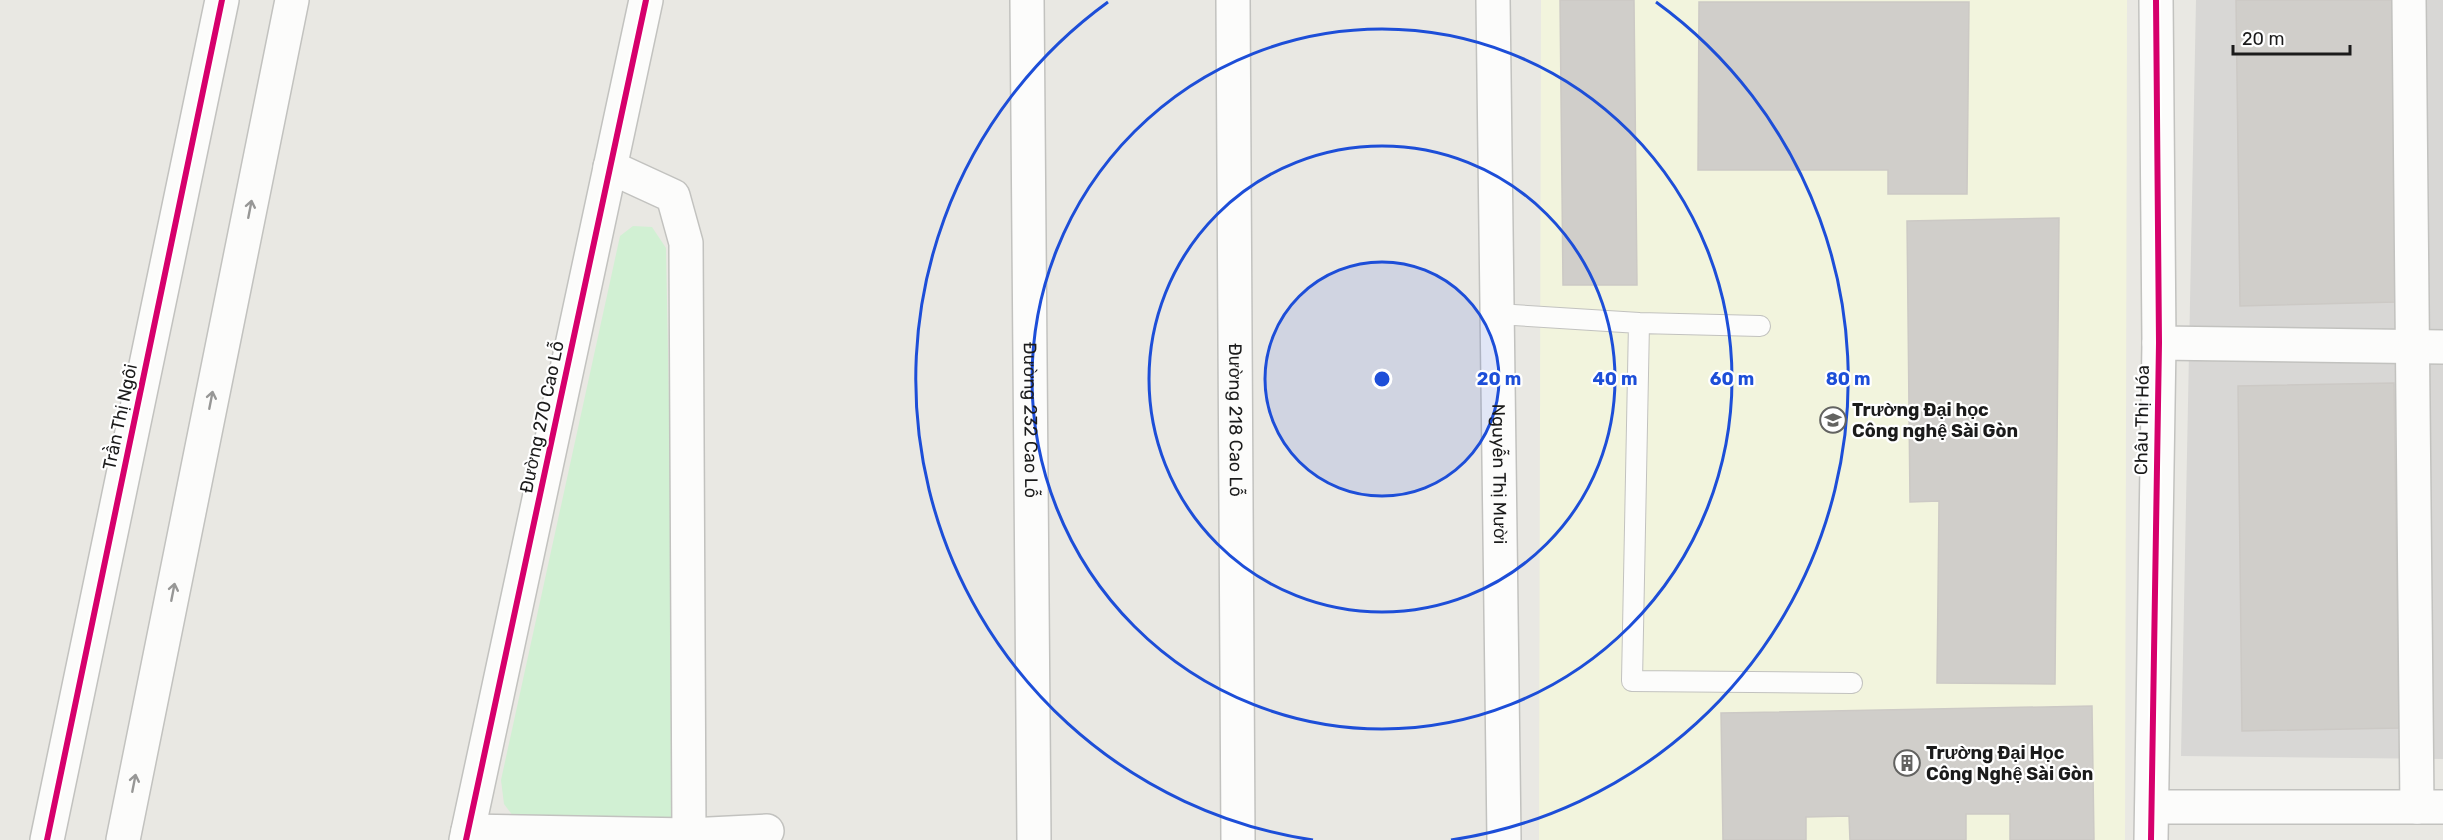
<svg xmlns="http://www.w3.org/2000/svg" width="2443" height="840" font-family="Rubik,sans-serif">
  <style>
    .residential { fill: #d8d7d5 }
    .education { fill: #f2f4dd }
    .park { fill: #d1f0d3 }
    .building { fill: #d0ceca; stroke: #ccc9c5; stroke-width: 1.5 }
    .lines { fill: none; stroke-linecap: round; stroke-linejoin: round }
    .service-casing { stroke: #c2c2bf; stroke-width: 22 }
    .minor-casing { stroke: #c2c2bf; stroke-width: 36 }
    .service { stroke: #fcfcfb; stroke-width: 20 }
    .minor { stroke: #fcfcfb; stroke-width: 33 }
    .cycleway-casing { stroke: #fff; stroke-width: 10 }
    .cycleway { stroke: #d6006c; stroke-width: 6 }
    .oneway { stroke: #979796 }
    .ring { fill: none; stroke: #1d4ed8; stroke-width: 3 }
    .labels { text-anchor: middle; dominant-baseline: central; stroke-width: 4.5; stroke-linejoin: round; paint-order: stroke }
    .poi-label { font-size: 18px; font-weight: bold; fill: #1b1b1b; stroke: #fff; text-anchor: start }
    .street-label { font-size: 18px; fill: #1b1b1b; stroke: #fff }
    .centre { fill: #1d4ed8; stroke: #fff; stroke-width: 3 }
    .ring-label { font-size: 18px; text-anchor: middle; font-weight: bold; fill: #1d4ed8; stroke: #fff; stroke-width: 4.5; stroke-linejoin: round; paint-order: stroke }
  </style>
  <rect width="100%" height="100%" fill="#e9e8e3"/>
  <path class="residential" d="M2196,0h247v759l-262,-3z"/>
  <path class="education" d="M1541,0h586l-2,840h-586z"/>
  <path class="park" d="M633,226l19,1 14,21 11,571 -161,1 -12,-16 -3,-24 119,-544z"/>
  <path class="building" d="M1560,0h74l3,285h-74z
    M2236,0h156l4,302 -156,4z
    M1699,2h270l-2,192h-79v-24h-190z
    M2059,218l-4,466 -118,-1 2,-182 -29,1 -3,-281z
    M2394,383l5,345 -157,3 -4,-345z
    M2092,706l2,134h-84v-26h-44v26h-116l-1,-24 -43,1v23h-83l-2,-127z"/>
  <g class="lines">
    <g class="service-casing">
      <path id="service" d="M1497,314l142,9 -7,358 220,2
        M1639,323l121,3"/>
    </g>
    <g class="minor-casing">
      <g id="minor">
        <path id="s1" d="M1027,0l7,840"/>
        <path id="s2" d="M1233,0l5,840"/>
        <path id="s3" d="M1493,0l11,840"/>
        <path d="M2409,0l8,807"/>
        <path d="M610,167l63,29 13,47 3,592"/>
        <path d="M2159,343l284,4"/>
        <path d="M2152,807h291"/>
        <path d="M468,831l221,4 78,-4"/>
        <path d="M47,840l175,-840"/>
        <path d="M123,840l169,-840"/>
        <path d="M466,840l180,-840"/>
        <path d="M2151,840l8,-497 -3,-343"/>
      </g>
    </g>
    <use href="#service" class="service"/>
    <use href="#minor" class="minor"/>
    <g class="cycleway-casing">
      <path id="cycleway" d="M47,840l175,-840
        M466,840l180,-840
        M2151,840l8,-497 -3,-343"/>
    </g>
    <use href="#cycleway" class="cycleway"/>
  </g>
  <defs><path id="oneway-shaft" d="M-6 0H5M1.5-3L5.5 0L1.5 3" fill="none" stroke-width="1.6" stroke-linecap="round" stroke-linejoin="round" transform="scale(1.5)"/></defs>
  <g class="oneway">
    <use href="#oneway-shaft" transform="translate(250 209) rotate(-79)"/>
    <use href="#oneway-shaft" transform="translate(211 400) rotate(-79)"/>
    <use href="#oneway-shaft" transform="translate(173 592) rotate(-79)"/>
    <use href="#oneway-shaft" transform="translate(134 783) rotate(-79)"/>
  </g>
  <circle cx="1382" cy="379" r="117" fill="#1d4ed8" fill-opacity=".12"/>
  <g class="ring">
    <circle cx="1382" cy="379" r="117"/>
    <circle cx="1382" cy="379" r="233"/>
    <circle cx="1382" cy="379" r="350"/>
    <path d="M1313 840A466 466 0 0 1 1108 2M1656 2A466 466 0 0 1 1451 840"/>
  </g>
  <defs>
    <g id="university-ring" transform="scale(1.35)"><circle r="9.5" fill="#fff" stroke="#636361" stroke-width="1.5"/><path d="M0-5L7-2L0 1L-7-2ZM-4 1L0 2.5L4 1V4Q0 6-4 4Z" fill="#636361"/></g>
    <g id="building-ring" transform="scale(1.35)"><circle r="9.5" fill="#fff" stroke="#636361" stroke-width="1.5"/><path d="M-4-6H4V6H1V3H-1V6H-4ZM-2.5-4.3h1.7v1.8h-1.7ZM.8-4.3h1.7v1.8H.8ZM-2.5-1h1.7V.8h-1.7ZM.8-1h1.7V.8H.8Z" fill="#636361"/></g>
  </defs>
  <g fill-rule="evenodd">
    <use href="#university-ring" x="1833" y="420"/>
    <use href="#building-ring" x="1907" y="763"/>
  </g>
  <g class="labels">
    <g class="poi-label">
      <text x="1852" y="410">Trường Đại học<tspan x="1852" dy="21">Công nghệ Sài Gòn</tspan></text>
      <text x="1926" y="753">Trường Đại Học<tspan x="1926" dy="21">Công Nghệ Sài Gòn</tspan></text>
    </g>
    <g class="street-label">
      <text transform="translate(120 417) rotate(-78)">Trần Thị Ngôi</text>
      <text transform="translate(542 417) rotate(-78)">Đường 270 Cao Lỗ</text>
      <text stroke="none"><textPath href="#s1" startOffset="420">Đường 232 Cao Lỗ</textPath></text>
      <text stroke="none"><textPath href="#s2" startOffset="420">Đường 218 Cao Lỗ</textPath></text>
      <text transform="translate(2142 420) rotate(-89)">Châu Thị Hóa</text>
      <text stroke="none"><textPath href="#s3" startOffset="474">Nguyễn Thị Mười</textPath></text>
    </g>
  </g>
  <circle cx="1382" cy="379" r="9" class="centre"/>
  <g class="ring-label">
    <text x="1499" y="385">20 m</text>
    <text x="1615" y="385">40 m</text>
    <text x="1732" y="385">60 m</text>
    <text x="1848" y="385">80 m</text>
  </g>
  <path d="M2233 45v9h117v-9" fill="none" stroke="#1b1b1b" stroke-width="3"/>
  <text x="2242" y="45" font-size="18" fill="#1b1b1b" stroke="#ffffff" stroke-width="4.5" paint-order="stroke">20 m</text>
</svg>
